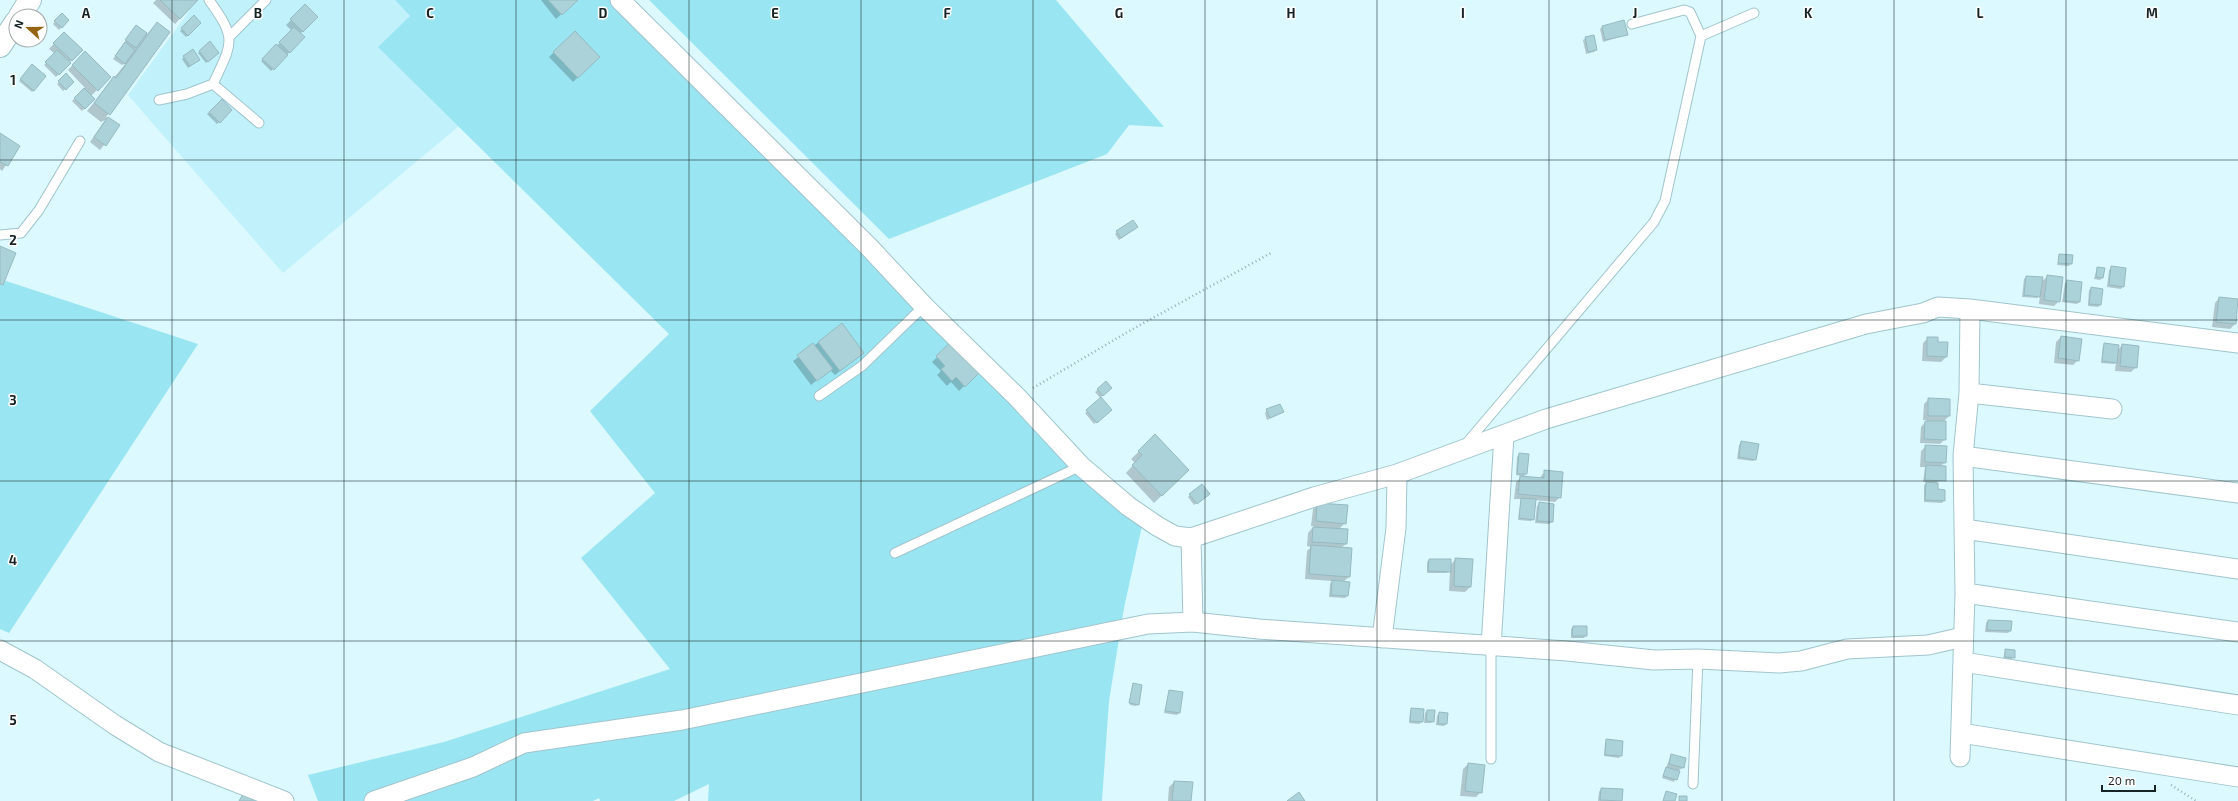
<svg xmlns="http://www.w3.org/2000/svg" width="2238" height="801" font-family="'Exo 2',sans-serif">
  <style>
    .built { fill: #c1f1fa }
    .green { fill: #9ae5f2 }
    .shadow { fill: #0003 }
    .building { fill: #acd2d9; stroke: #96bac1 }
    .lines { fill: none; stroke-linecap: round; stroke-linejoin: round }
    .lane-casing { stroke: #a0c5cc; stroke-width: 11 }
    .street-casing { stroke: #a0c5cc; stroke-width: 21 }
    .primary-casing { stroke: #a0c5cc; stroke-width: 24 }
    .path { stroke: #98b1b6; stroke-width: 2.5; stroke-dasharray: 1 3; stroke-linecap: butt }
    .lane { stroke: #fff; stroke-width: 9 }
    .street { stroke: #fff; stroke-width: 19 }
    .primary { stroke: #fff; stroke-width: 22 }
    .grid { fill: none; stroke: #162427; stroke-width: 1; stroke-opacity: 0.55 }
    .grid-label { font-size: 13px; text-anchor: middle; font-weight: bold; fill: #162427; stroke: #fff; stroke-width: 3; stroke-linejoin: round; paint-order: stroke }
  </style>
  <rect width="100%" height="100%" fill="#dbf9ff"/>
  <path class="built" d="M181,0h214l15,16 -31,31 80,79 -176,147 -155,-178 62,-85z"/>
  <path class="green" d="M395,0h231l377,381 142,131 -21,96 -15,93 -7,100h-394l1,-17 -35,17h-74l-1,-3 -6,3h-275l-10,-26 136,-33 226,-73 -89,-111 74,-65 -65,-82 79,-77 -291,-287 32,-31z
    M649,0h407l108,127 -35,-2 -22,29 -218,85z
    M0,279l198,65 -189,289 -9,-4z"/>
  <path class="shadow" d="M156,0h41l-22,24 -22,-21z
    M541,0h36l-21,19z
    M305,6l11,11 -16,17 4,3 -33,34 -10,-10 31,-30 -6,-6z
    M62,14l6,6 -9,10 -6,-6z
    M194,17l6,6 -14,14 -6,-6z
    M157,24l12,9 -63,84 13,9 -19,24 -10,-8 15,-22 -4,2 -14,-11 39,-48 -4,2 -9,-6 21,-30 2,-3 11,8z
    M1603,26l23,9 -23,7 -3,-13z
    M575,32l24,25 -26,25 -24,-25z
    M64,33l17,17 -25,27 -12,-12 11,-11 -6,-5z
    M1586,38l10,12 -2,2 -8,2 -3,-14z
    M200,51l16,4 -10,8 -8,-10z
    M85,52l25,25 -19,19 3,3 -12,12 -10,-10 13,-13 -17,-18z
    M184,57l15,3 -11,8 -6,-9z
    M30,68l4,22 -2,2 -13,-11z
    M66,75l7,7 -10,9 -6,-7z
    M222,101l9,9 -14,14 -10,-10z
    M0,134l19,12 -17,25 -2,-2z
    M1135,229l-16,11 -4,-6 2,-2z
    M2060,255l11,8 -2,3 -12,-1z
    M2112,267l11,19 -2,3 -14,-2 2,-17z
    M2097,268l5,10 -2,2 -6,-1z
    M2026,277l15,5 6,-5 12,24 -5,5 -15,-2 1,-9 -3,3 -15,-1 2,-18z
    M2067,281l12,21 -2,2 -15,-2 3,-19z
    M2092,288l10,1 -2,16 -2,2 -10,-1 1,-16z
    M2219,298l16,26 -5,5 -18,-2 3,-24z
    M842,325l16,32 -23,18 -5,-5 -19,15 -18,-24z
    M2061,337l17,23 -5,5 -19,-2 2,-21z
    M1928,338l9,5 9,14 -5,5 -19,-1 1,-18z
    M956,339l27,29 -24,23 -8,-9 -4,4 -10,-11 4,-4 -9,-9z
    M2105,344l13,6 4,-5 14,22 -5,5 -16,-1 1,-9 -2,2 -13,-1 2,-17z
    M1106,382l5,6 -11,10 11,12 -17,14 -9,-11 16,-14 -6,-7z
    M1929,399l20,17 -6,6 2,17 -5,5 -20,-1 1,-16 6,-7h-4l1,-16z
    M1267,410l16,2 -16,8 -2,-7z
    M1155,436l33,34 -34,33 -28,-30 9,-10 -4,-4z
    M1741,442l14,17 -2,2 -16,-2 2,-14z
    M1926,446l19,16 -4,4 4,14 -8,2v8l7,10 -2,3 -18,-1v-17l4,-3h-5l2,-15h-5l1,-16z
    M1519,454l7,20 -4,4 17,1 6,-8 15,26 -5,5 -20,-2 -2,19 -2,2 -13,-1 3,-21h-7l2,-17 6,-6 -6,-1 1,-18z
    M1190,495l16,1 -12,9 -6,-8z
    M1318,504l27,19 -6,6 8,1 -1,14 -5,4 8,29 -6,5 6,1 -2,13 -2,2 -16,-1 1,-13 2,-3 -27,-2 2,-28 4,-4 -4,-1 1,-13 6,-7h-3l2,-17z
    M1539,504l14,1 -1,17 -3,2 -14,-1 2,-17z
    M1456,559l16,1 -2,27 -5,5 -16,-1 1,-21 -3,3h-20v-11l2,-2 21,5z
    M1988,621l22,10 -2,2 -23,-1 1,-9z
    M1573,627l13,8 -2,3h-13v-9z
    M2005,650l9,7 -3,2h-8z
    M1133,684l8,2 -3,18 -2,2 -6,-1z
    M1170,691l9,22 -2,2 -13,-2z
    M1412,709l10,13 -3,2 -10,-1 1,-11z
    M1427,711l6,10 -2,2h-7l1,-10z
    M1439,713l7,11 -2,2 -8,-1 1,-9z
    M1607,740l14,15 -2,3 -15,-2 1,-13z
    M1671,755l12,13 -4,2 -5,12 -12,-4z
    M1468,764l13,28 -5,5 -16,-1 3,-27z
    M1174,782l16,19h-22l1,-14z
    M1601,789l20,11 -23,1 1,-9z"/>
  <path class="building" d="M160,0h38l-18,19z
    M548,0h30l-16,15z
    M305,4l13,13 -15,15 -13,-13z
    M62,13l7,7 -7,8 -8,-7z
    M194,15l7,8 -13,13 -7,-8z
    M1624,20l4,15 -23,5 -3,-14z
    M157,22l13,10 -60,83 -16,-12 20,-27 2,2z
    M136,25l11,8 -11,15 -11,-8z
    M294,27l11,10 -15,16 -11,-11z
    M575,31l25,26 -22,21 -25,-26z
    M64,32l19,18 -11,11 -19,-18z
    M1594,35l3,15 -9,2 -3,-15z
    M210,41l9,12 -11,9 -9,-11z
    M125,42l10,8 -10,14 -10,-8z
    M276,44l12,11 -14,15 -12,-11z
    M193,49l7,11 -10,6 -7,-10z
    M57,50l14,13 -12,12 -14,-13z
    M85,51l26,26 -13,14 -26,-26z
    M32,64l14,12 -12,15 -14,-12z
    M66,73l8,9 -8,8 -8,-9z
    M84,88l11,11 -10,10 -11,-11z
    M222,99l10,11 -12,13 -11,-11z
    M108,117l12,8 -14,21 -12,-9z
    M0,133l20,13 -12,20 -8,-4z
    M1133,220l5,7 -17,11 -5,-7z
    M0,246l16,7 -13,32 -3,-1z
    M2059,254l14,1 -1,9 -14,-1z
    M2111,266l15,2 -2,19 -15,-2z
    M2097,267l8,1 -2,10 -7,-1z
    M2047,275l16,2 -3,25 -16,-2z
    M2026,276l17,1 -3,20 -16,-2z
    M2067,280l15,2 -2,20 -16,-1z
    M2091,287l12,2 -2,16 -12,-1z
    M2219,297l19,2 -2,25 -20,-2z
    M842,323l22,30 -24,18 -22,-29z
    M2061,336l21,3 -3,22 -21,-3z
    M956,337l28,31 -19,19 -9,-10 -4,4 -11,-12 4,-3 -9,-10z
    M1927,337h11v5h10l-1,15 -20,-1z
    M813,343l20,26 -16,12 -20,-26z
    M2104,343l15,2 -2,18 -15,-2z
    M2122,344l17,2 -2,22 -17,-2z
    M1106,381l6,7 -9,8 -6,-7z
    M1101,397l11,13 -15,13 -11,-13z
    M1928,398l22,1v17h-22z
    M1280,404l4,8 -14,6 -4,-9z
    M1925,421h21v19l-22,-1z
    M1155,434l34,36 -27,26 -30,-31 10,-10 -4,-4z
    M1741,441l18,3 -3,16 -17,-3z
    M1925,445l22,1 -1,17 -21,-1z
    M1519,453l10,1 -2,20h-10z
    M1926,465l20,1v15l-21,-1z
    M1544,470l19,2 -2,26 -43,-4 2,-18 24,2z
    M1926,482l12,1v6l7,1v11l-20,-1z
    M1202,484l8,10 -13,10 -8,-10z
    M1521,498l15,1 -2,21 -15,-2z
    M1539,502l15,2 -1,18 -16,-1z
    M1317,503l31,2 -2,19 -30,-3z
    M1313,527l35,2 -1,15 -35,-2z
    M1311,545l41,3 -2,29 -41,-3z
    M1455,558l18,1 -2,28 -17,-1z
    M1429,559h22v13l-23,-1z
    M1332,580l18,2 -2,14 -17,-1z
    M1988,620l24,1 -1,10 -24,-1z
    M1573,626h14v10h-15z
    M2005,649l10,1v8l-10,-1z
    M1133,683l9,2 -3,20 -10,-2z
    M1169,690l14,2 -3,21 -15,-2z
    M1411,708l13,1 -1,13 -13,-1z
    M1427,710h8l-1,12 -8,-1z
    M1439,712l9,1 -1,11h-9z
    M1606,739l17,2 -1,15 -17,-1z
    M1671,754l15,4 -2,10 -15,-4z
    M1468,763l17,2 -3,28 -17,-2z
    M1666,767l14,4 -3,9 -14,-4z
    M1174,781l19,1 -2,19h-19z
    M1601,788l22,1 -1,12 -22,-1z
    M1666,791l11,3 -2,7h-12z
    M244,792l14,9h-19z
    M1299,792l6,9h-18z
    M1679,796h8v5h-8z"/>
  <g class="lines">
    <g class="lane-casing">
      <path id="lane" d="M230,36l36,-36
        M1701,36l53,-23
        M213,84l46,39
        M159,100l28,-6 26,-10c19,-41 25,-44 -4,-84
        M0,235l21,-2 18,-23 41,-69
        M819,396l43,-30 62,-60
        M1465,445l189,-223 11,-21 36,-165 -11,-24 -6,-2 -52,14
        M895,553l186,-87
        M1491,647v112
        M1693,784l5,-125"/>
    </g>
    <g class="street-casing">
      <path id="street" d="M620,0l249,247 55,59 93,91 64,69 47,40 29,20 18,10 16,2 123,-41 83,-23 149,-55 320,-95 57,-11 15,-6 32,2 268,34
        M1969,393l143,16
        M1963,456l275,37
        M1964,529l274,40
        M1191,538l2,84
        M1965,593l273,39
        M1382,638l14,-110 1,-54
        M1491,647l13,-212
        M0,650l35,19 80,56 44,27 125,49
        M1963,662l275,43
        M1961,733l277,44
        M1960,757l5,-164 -2,-137 6,-63 1,-84
        M374,801l99,-34 51,-24 158,-23 466,-96 45,-2 66,7 308,22 87,9 44,-1 81,4 22,-2 46,-12 81,-4 35,-8"/>
    </g>
    <g class="primary-casing">
      <path id="primary" d="M20,16l10,-16
        M0,46l16,-24"/>
    </g>
    <path class="path" d="M1033,388l98,-58 140,-77
      M2171,785l25,16"/>
    <use href="#lane" class="lane"/>
    <use href="#street" class="street"/>
    <use href="#primary" class="primary"/>
  </g>
  <path class="grid" d="M172,0v801M344,0v801M516,0v801M689,0v801M861,0v801M1033,0v801M1205,0v801M1377,0v801M1549,0v801M1722,0v801M1894,0v801M2066,0v801M0,160h2238M0,320h2238M0,481h2238M0,641h2238"/>
  <g class="grid-label">
    <text x="86" y="18">A</text>
    <text x="258" y="18">B</text>
    <text x="430" y="18">C</text>
    <text x="603" y="18">D</text>
    <text x="775" y="18">E</text>
    <text x="947" y="18">F</text>
    <text x="1119" y="18">G</text>
    <text x="1291" y="18">H</text>
    <text x="1463" y="18">I</text>
    <text x="1635" y="18">J</text>
    <text x="1808" y="18">K</text>
    <text x="1980" y="18">L</text>
    <text x="2152" y="18">M</text>
    <text x="13" y="85">1</text>
    <text x="13" y="245">2</text>
    <text x="13" y="405">3</text>
    <text x="13" y="565">4</text>
    <text x="13" y="725">5</text>
  </g>
  <g transform="translate(28 28) rotate(291)"><circle r="19" fill="#ffffff" stroke="#a2a7a9"/>
  <path d="M0-3L7 15L0 10L-7 15Z" fill="#936412"/>
  <text y="-6" font-size="11" font-weight="bold" text-anchor="middle" fill="#162427">N</text>
  </g>
  <path d="M2102 785v6h53v-6" fill="none" stroke="#162427" stroke-width="2"/>
  <text x="2108" y="785" font-size="12" fill="#162427" stroke="#ffffff" stroke-width="3" paint-order="stroke">20 m</text>
</svg>
